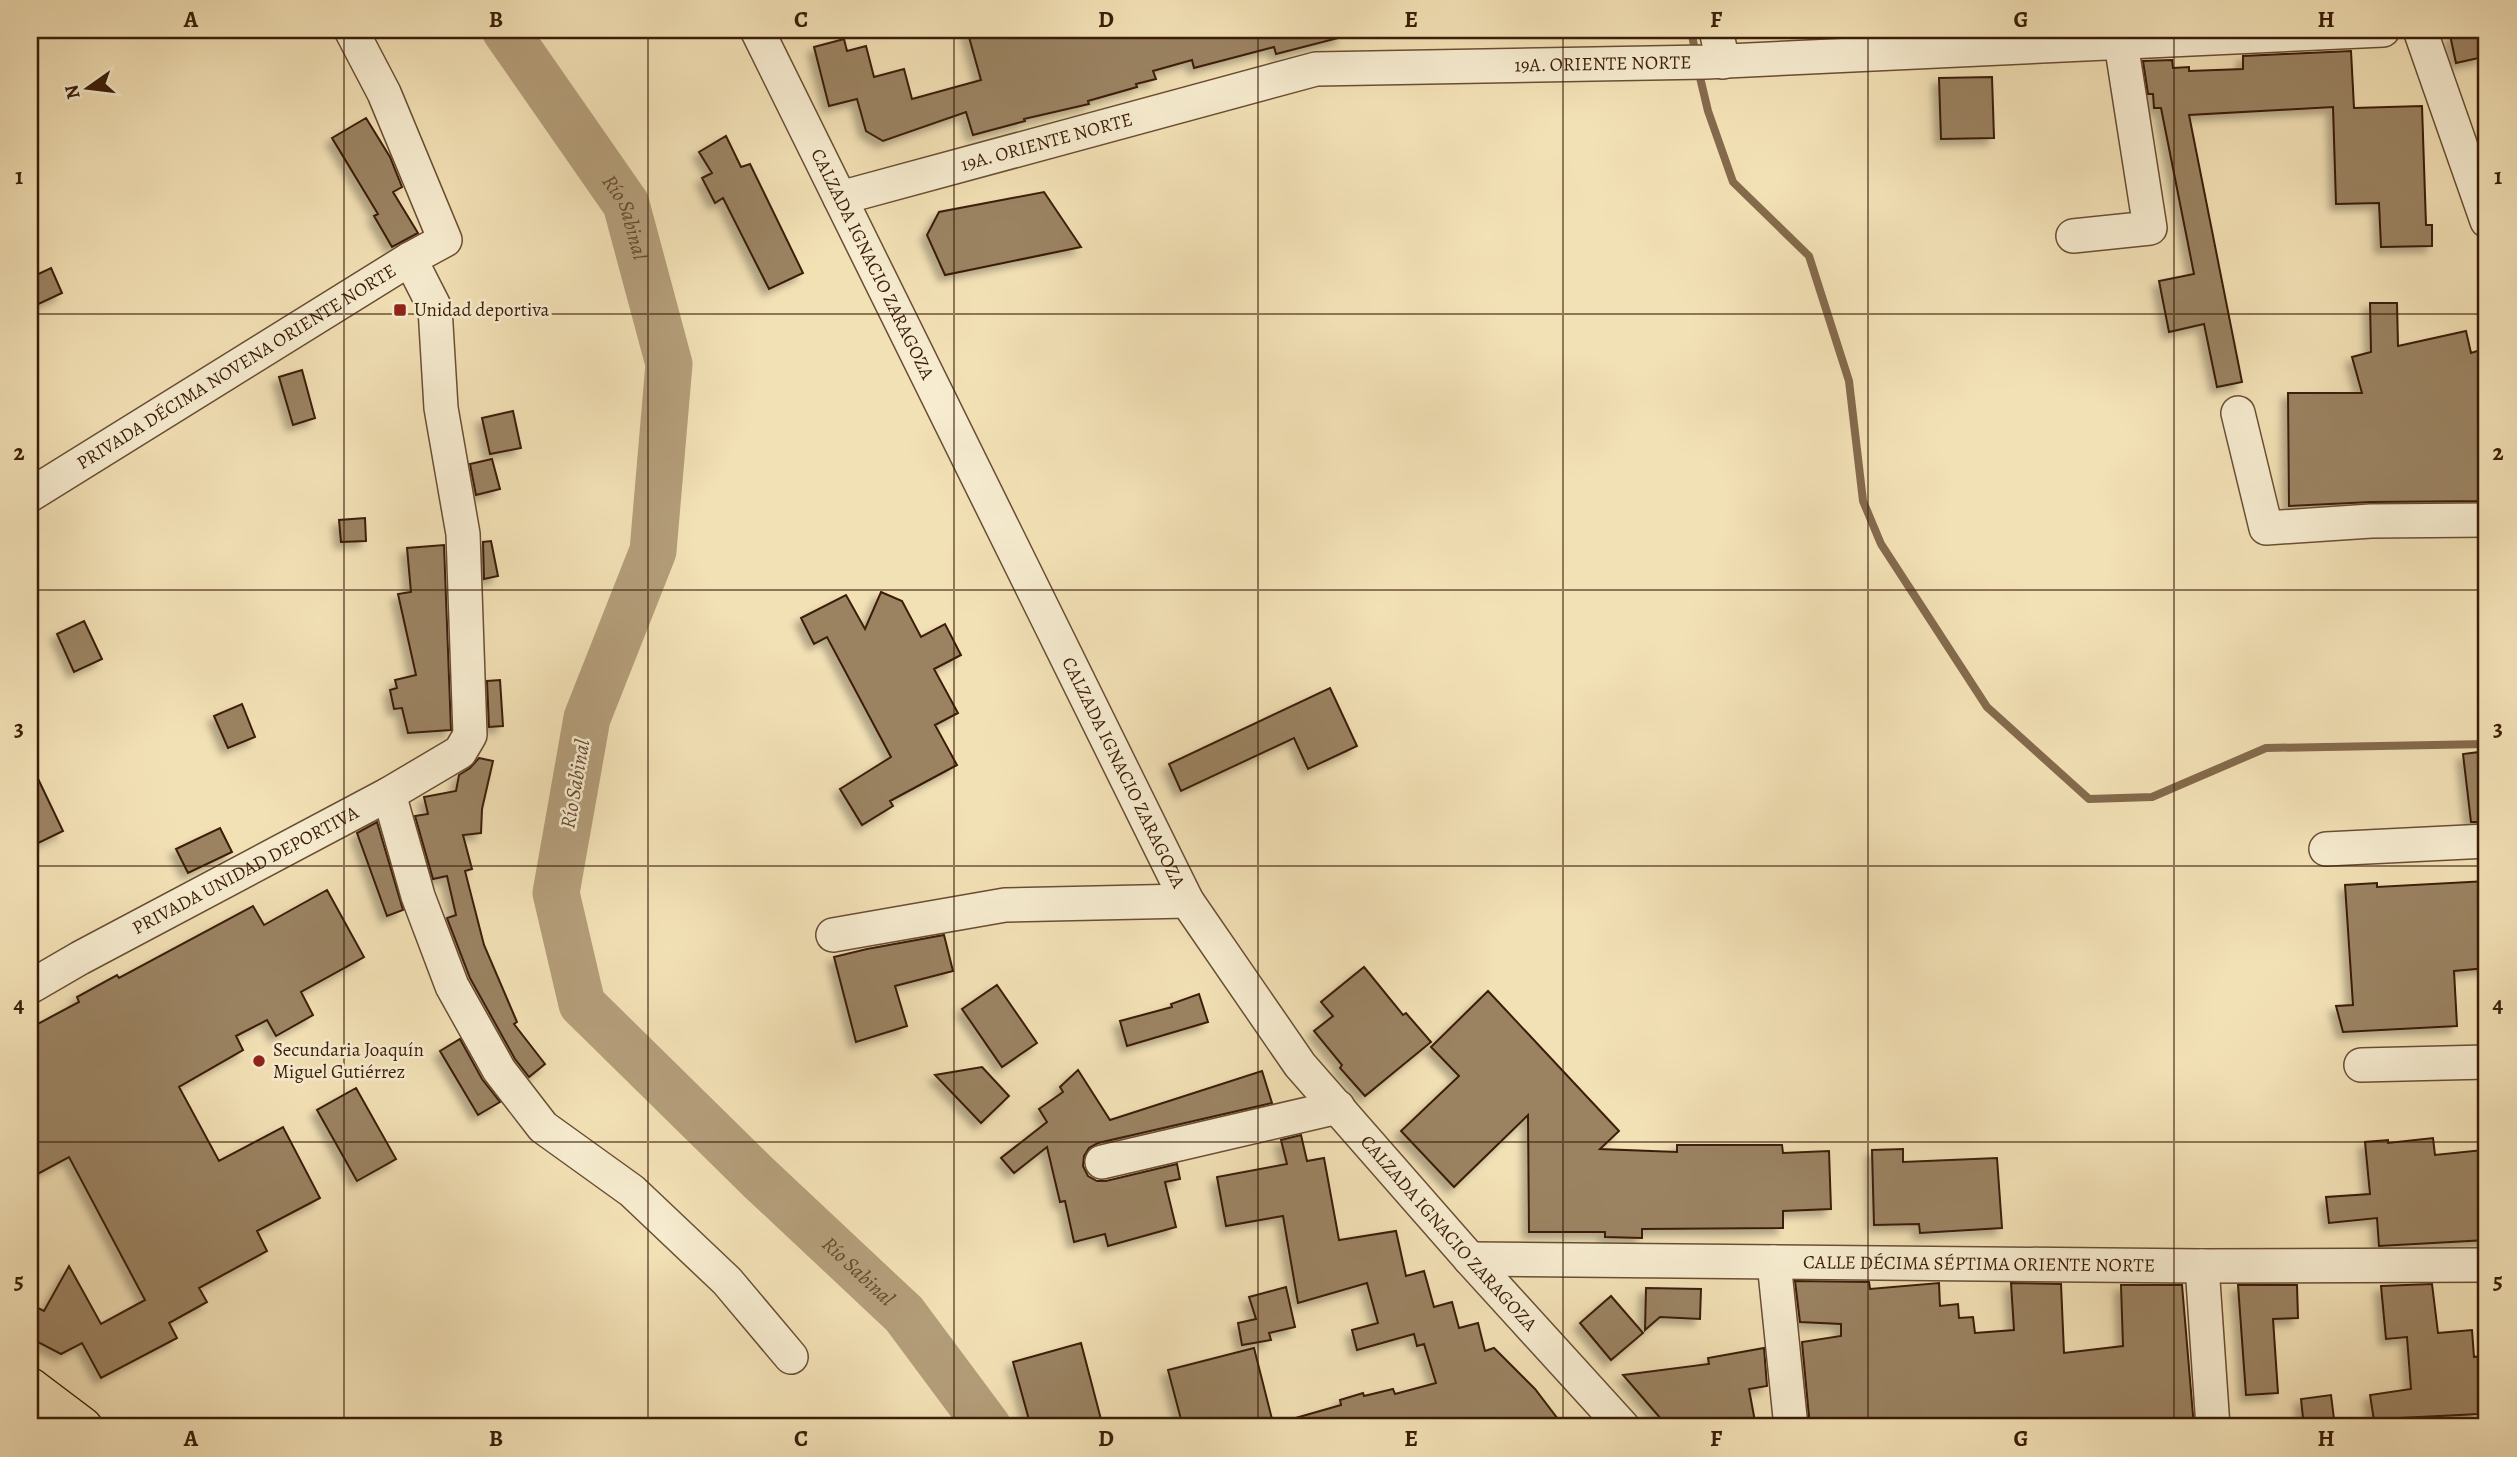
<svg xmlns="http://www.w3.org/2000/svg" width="2517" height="1457" font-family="Alegreya,serif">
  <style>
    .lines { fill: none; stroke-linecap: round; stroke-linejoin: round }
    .stream { stroke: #846a4c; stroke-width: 8 }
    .river { stroke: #b49e7a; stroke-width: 47 }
    .building { fill: #9b8362; stroke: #3b1d07; stroke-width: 2; filter: url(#shadow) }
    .minor-casing { stroke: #694e33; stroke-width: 36 }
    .major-casing { stroke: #3b1d07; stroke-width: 41 }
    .minor { stroke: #f7ecd0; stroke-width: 33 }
    .major { stroke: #f3e1b6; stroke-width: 38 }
    .grid { fill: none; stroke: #3b1d07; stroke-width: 2; stroke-opacity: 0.55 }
    .poi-dot { fill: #8f2418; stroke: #f7ecd0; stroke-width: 2.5 }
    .labels { text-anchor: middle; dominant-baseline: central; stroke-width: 5; stroke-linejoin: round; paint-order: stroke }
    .street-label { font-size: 19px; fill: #3b1d07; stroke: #f7ecd0 }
    .poi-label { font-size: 19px; fill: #3b1d07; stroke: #f7ecd0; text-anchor: start }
    .water-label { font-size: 21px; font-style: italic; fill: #654a2f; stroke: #f7ecd0 }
    .neatline { fill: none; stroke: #3b1d07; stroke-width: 2.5 }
    .grid-label { font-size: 23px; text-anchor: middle; font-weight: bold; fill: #3b1d07 }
  </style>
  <defs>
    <filter id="shadow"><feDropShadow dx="-6" dy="6" stdDeviation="3.5" flood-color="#0004"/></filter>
  </defs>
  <rect width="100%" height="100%" fill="#f3e1b6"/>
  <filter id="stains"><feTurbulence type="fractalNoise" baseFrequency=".00286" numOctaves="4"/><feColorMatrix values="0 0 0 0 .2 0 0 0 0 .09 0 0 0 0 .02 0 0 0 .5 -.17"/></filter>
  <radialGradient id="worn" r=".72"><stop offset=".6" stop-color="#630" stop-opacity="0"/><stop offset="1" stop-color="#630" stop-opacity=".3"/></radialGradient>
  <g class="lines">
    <path class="stream" d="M1691,30l5,26
      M1698,69l10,42 25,71 76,74 40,125 14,120 18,43 106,163 102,92 63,-2 114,-49 221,-4"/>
    <path class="river" id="s1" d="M505,30l121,174 43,160 -16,187 -66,167 -31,175 26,111 177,174 145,136 84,113"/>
  </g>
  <path class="building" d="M967,30h374l1,7 -66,17 -2,-7 -80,21 -2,-8 -39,11 3,8 -20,5 1,3 -49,14 1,3 -65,15 1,2 -52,14 -7,-23 -83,29 -17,-10 -9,-32 -28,7 -15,-59 30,-8 3,12 19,-5 8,31 30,-8 8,30 69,-19z
    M2471,30h6l6,27 -27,6 -6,-28z
    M2351,51l3,57 68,-2 4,119h6v21l-51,1 -2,-44 -43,1 -3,-97 -144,8 53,267 -25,5 -13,-63 -35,8 -10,-51 35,-7 -33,-166h-7l-1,-14h-5l-5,-33 29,-1 1,8 16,-1v4l54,-2v-13z
    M1992,77l2,61 -53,1 -2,-61z
    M366,118l24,39 12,30 -9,5 25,41 -26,14 -18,-31 4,-2 -46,-76z
    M726,136l15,31 9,-3 53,109 -34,16 -46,-91 -8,5 -13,-25 10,-5 -13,-21z
    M1044,192l37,55 -136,28 -18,-40 12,-23z
    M51,268l11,25 -32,15v-30z
    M2370,303h27l1,43 68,-15 5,22 16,-5v153l-116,1 -82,4 -1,-113h74l-10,-36 19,-5z
    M302,370l13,48 -22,7 -14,-48z
    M513,411l8,37 -31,6 -8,-36z
    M492,459l8,30 -24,6 -6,-31z
    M365,518l1,23 -25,1 -2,-22z
    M491,541l7,35 -14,3 -1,-37z
    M444,545l7,185 -43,3 -6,-25 -8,1 -4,-19 7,-2 -2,-8 21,-5 -18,-81 13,-2 -4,-44z
    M881,592l21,9 19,36 24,-13 16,31 -27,14 24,44 -23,12 22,40 -67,36 3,5 -31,19 -22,-36 51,-32 -64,-120 -13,7 -13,-26 45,-23 19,34z
    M84,621l18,38 -28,13 -17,-38z
    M500,680l3,46 -14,1 -2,-46z
    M1330,688l27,58 -49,23 -14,-31 -113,53 -12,-27z
    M242,704l13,33 -27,11 -14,-32z
    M2487,751v71h-16l-8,-68z
    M479,758l14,3 -11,48 -1,24 -18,2 9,34 -7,2 19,74 33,77 -3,2 31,40 -16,13 -14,-18 -45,-81 -23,-60 9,-3 -9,-39 -14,3 -18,-63 13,-2 -4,-17 32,-6 3,-16 11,-7z
    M30,762l33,69 -33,16z
    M377,822l26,88 -16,6 -30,-83z
    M220,828l12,24 -44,21 -12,-24z
    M2487,881v87l-33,3 3,55 -114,6 -7,-26 17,-1 -8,-120 32,-2v4z
    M327,890l37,67 -63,35 12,23 -37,21 -9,-16 -31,16 7,14 -64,37 40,74 64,-34 37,71 -63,33 10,20 -68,37 8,14 -38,21 8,15 -76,40 -19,-35 -21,11 -31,-16v-34l14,7 25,-45 32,58 44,-24 -76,-143 -39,21v-150l49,-26 -2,-5 40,-22 2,3 134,-72 11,19z
    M944,935l9,36 -58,15 12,40 -51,16 -22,-85 33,-8z
    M1364,967l39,48 3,-2 25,29 -66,54 -25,-28 2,-3 -28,-34 19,-15 -12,-14z
    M997,985l40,58 -35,24 -40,-58z
    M1488,991l131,140 -19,18 77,3v-7h105l1,8 46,-2 2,58 -48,2v17l-141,1v9l-37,-1v-5h-76l-1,-117 -74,72 -53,-56 58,-55 -28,-29z
    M1199,994l9,28 -81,24 -7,-25 52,-14 -1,-3z
    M460,1039l22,40 18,23 -22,13 -38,-64z
    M982,1067l27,29 -28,27 -46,-48z
    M1078,1070l32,50 152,-49 10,32 -174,40 -9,5 -5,8 -1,10 5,10 9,5h9l71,-17 3,15 -15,3 11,45 -68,19 -3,-12 -31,8 -9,-41 -5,1 -13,-55 -33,26 -13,-15 46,-36 -8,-13 24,-17 -3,-5z
    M356,1088l40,71 -39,22 -40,-71z
    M1301,1135l6,26 17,-3 15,82 57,-9 10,45 18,-5 10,36 18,-5 7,26 19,-5 7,28 9,-3 41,41 29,38h-278l-1,-6 56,-16 -1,-5 23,-7 1,3 29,-7 2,5 41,-11 -12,-39 -7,2 -3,-12 -57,16 -5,-20 26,-7 -11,-40 -69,20 -15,-87 -57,10 -9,-49 70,-13 -6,-24z
    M2433,1138l2,17 48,-5 4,42v48l-108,6 -2,-28 -48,5 -3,-26 44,-3 -5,-52 23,-2v3z
    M1903,1149v13l94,-4 5,70 -82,5 -1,-9 -45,1 -2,-75z
    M1795,1281l74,1 1,7 69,-6 1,23 18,-2 1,14 14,-1 2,16 39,-3 -3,-47 50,1 3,69 59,-7 -2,-61h61l12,142h-384l-8,-85 39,-6v-12l-41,-2z
    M2432,1284l6,49 34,-3 2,27 13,-2v42l-9,1 1,16 -79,4 1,6 -26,3 -5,-32 41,-6 -4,-52 -21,2 -5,-53z
    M2238,1285h59l1,33 -25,1 5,74 -32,2z
    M1286,1287l9,40 -26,6 2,7 -29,5 -4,-22 18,-4 -7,-22z
    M1646,1288l55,1 -1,30 -40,-2 -15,13z
    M1611,1296l32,37 -32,27 -31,-37z
    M1081,1343l22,84h-72l-18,-65z
    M1254,1348l20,79h-91l-15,-57z
    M1764,1348l3,38 -18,3 7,38h-88l-45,-52 86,-11 -1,-6z
    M2331,1395l4,32h-31l-3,-28z"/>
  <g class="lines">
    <g class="minor-casing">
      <g id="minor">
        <path id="s2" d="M757,30l430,871 113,164 170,194 153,168"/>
        <path d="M1716,30l7,32"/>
        <path d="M2420,30l67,191"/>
        <path id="s3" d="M840,198l476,-129 390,-7 677,-32"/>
        <path d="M2073,236l77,-8 -29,-185"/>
        <path d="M2238,413l28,115 105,-7 116,-1"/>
        <path id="s4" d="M30,495l380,-236 35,-19 -61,-147 -33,-63"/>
        <path d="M389,794l29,102 34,90 47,84 44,57 89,64 95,90 64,76"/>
        <path d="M2326,849l161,-8"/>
        <path d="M833,935l172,-30 182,-4"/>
        <path id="s5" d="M30,987l50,-29 309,-164 71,-42 10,-17 -7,-201 -22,-126 -6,-100 -25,-49"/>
        <path d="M2361,1065l126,-3"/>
        <path d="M1102,1162l236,-55"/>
        <path id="s6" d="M1470,1259l732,7 285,-1"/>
        <path d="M1774,1262l17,165"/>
        <path d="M2202,1266l11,161"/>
      </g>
    </g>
    <g class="major-casing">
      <path id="major" d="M30,1387l53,40"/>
    </g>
    <use href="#minor" class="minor"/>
    <use href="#major" class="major"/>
  </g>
  <path class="grid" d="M344,30v1397M648,30v1397M954,30v1397M1258,30v1397M1563,30v1397M1868,30v1397M2174,30v1397M30,314h2457M30,590h2457M30,866h2457M30,1142h2457"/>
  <g class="poi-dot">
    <rect x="393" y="303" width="14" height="14" rx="3.5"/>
    <circle cx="259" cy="1061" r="7"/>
  </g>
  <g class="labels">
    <g class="street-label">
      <text stroke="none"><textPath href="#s3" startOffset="780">19A. ORIENTE NORTE</textPath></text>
      <text stroke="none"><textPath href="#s3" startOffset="214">19A. ORIENTE NORTE</textPath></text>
      <text stroke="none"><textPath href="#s2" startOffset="261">CALZADA IGNACIO ZARAGOZA</textPath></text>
      <text stroke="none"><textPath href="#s4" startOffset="243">PRIVADA DÉCIMA NOVENA ORIENTE NORTE</textPath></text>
      <text stroke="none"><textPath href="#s2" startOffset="828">CALZADA IGNACIO ZARAGOZA</textPath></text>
      <text stroke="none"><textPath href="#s5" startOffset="245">PRIVADA UNIDAD DEPORTIVA</textPath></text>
      <text stroke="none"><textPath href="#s2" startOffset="1395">CALZADA IGNACIO ZARAGOZA</textPath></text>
      <text stroke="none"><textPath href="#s6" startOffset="509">CALLE DÉCIMA SÉPTIMA ORIENTE NORTE</textPath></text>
    </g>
    <g class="poi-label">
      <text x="414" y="310">Unidad deportiva</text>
      <text x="273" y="1050">Secundaria Joaquín<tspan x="273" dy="22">Miguel Gutiérrez</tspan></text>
    </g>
    <g class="water-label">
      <text stroke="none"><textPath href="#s1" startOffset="224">Río Sabinal</textPath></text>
      <text transform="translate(575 784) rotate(-80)">Río Sabinal</text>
      <text stroke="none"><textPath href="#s1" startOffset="1421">Río Sabinal</textPath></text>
    </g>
  </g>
  <rect width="2517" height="1457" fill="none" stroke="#f3e1b6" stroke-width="77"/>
  <g transform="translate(88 88) rotate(256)" stroke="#f7ecd0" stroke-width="5" paint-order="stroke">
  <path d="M0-5L12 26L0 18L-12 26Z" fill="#3b1d07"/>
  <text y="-10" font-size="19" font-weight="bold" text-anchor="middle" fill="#3b1d07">N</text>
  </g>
  <rect x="38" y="38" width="2440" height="1380" class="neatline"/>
  <g class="grid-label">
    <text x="191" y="27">A</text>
    <text x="496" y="27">B</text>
    <text x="801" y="27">C</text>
    <text x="1106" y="27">D</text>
    <text x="1411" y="27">E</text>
    <text x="1716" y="27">F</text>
    <text x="2021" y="27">G</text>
    <text x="2326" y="27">H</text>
    <text x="19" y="184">1</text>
    <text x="2498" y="184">1</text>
    <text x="19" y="460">2</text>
    <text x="2498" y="460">2</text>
    <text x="19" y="736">3</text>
    <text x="2498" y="736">3</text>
    <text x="19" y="1012">4</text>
    <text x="2498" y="1012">4</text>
    <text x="19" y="1288">5</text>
    <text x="2498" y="1288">5</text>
    <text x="191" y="1446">A</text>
    <text x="496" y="1446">B</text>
    <text x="801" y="1446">C</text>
    <text x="1106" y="1446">D</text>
    <text x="1411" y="1446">E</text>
    <text x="1716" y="1446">F</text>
    <text x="2021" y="1446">G</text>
    <text x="2326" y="1446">H</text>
  </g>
  <rect width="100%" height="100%" filter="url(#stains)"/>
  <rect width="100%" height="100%" fill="url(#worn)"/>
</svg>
